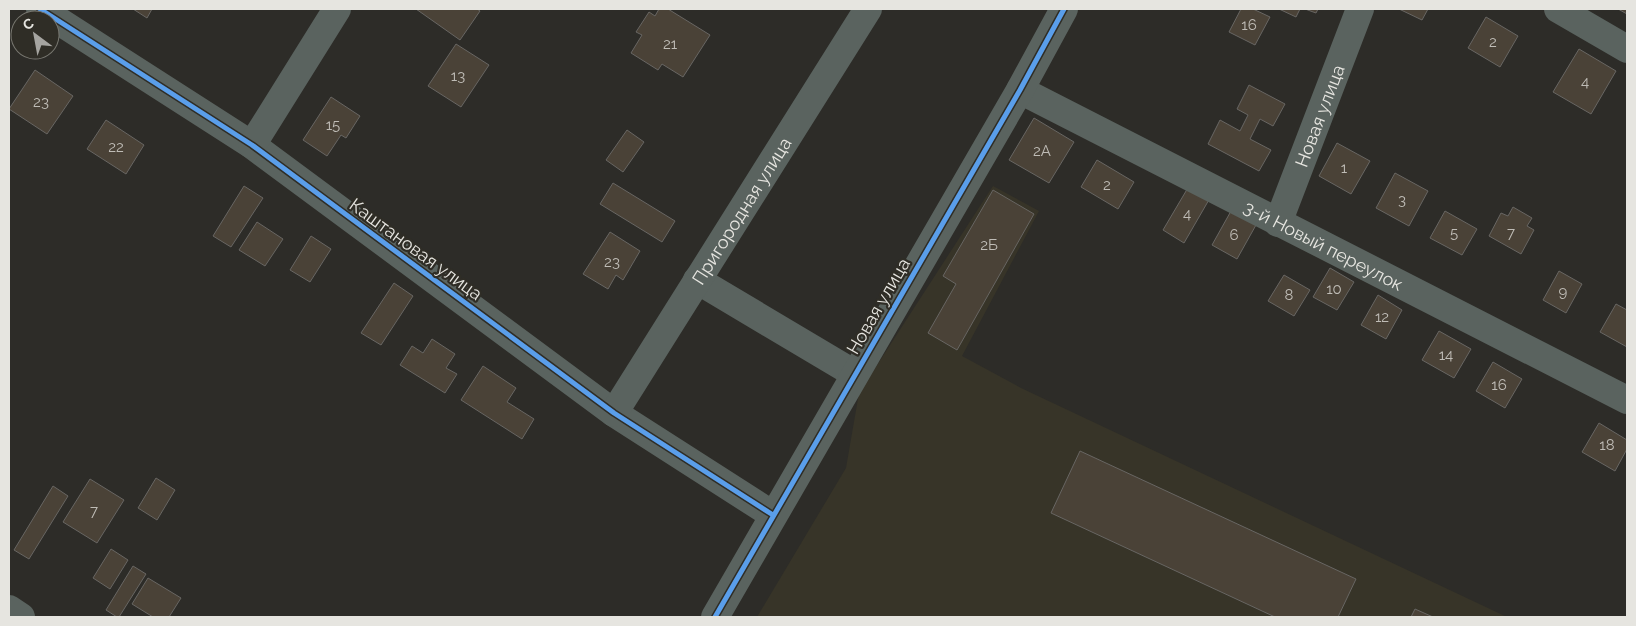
<svg xmlns="http://www.w3.org/2000/svg" width="1636" height="626" font-family="Raleway,sans-serif">
  <style>
    .built { fill: #373428 }
    .building { fill: #4a4237; stroke: #686663 }
    .lines { fill: none; stroke-linecap: round; stroke-linejoin: round }
    .minor { stroke: #5a635f; stroke-width: 28 }
    .cycleway-casing { stroke: #2f2d26; stroke-width: 8 }
    .cycleway { stroke: #5a9eea; stroke-width: 5 }
    .labels { text-anchor: middle; dominant-baseline: central; stroke-width: 4.5; stroke-linejoin: round; paint-order: stroke }
    .number-label { font-size: 15px; fill: #bfbcb6 }
    .street-label { font-size: 18px; fill: #e6e5e0; stroke: #2f2d26 }
  </style>
  <rect width="100%" height="100%" fill="#2d2c28"/>
  <path class="built" d="M993,186l46,25 -77,145 59,32 486,229h-750l89,-149 13,-75z"/>
  <path class="building" d="M133,9h19l-5,9z
    M416,9h61l3,2 -20,29z
    M659,9h9l42,26 -27,42 -21,-13 -4,6 -27,-17 11,-18 -6,-3 13,-20 6,4z
    M1241,9h12l17,8 -15,28 -26,-13z
    M1279,9h21l-4,8z
    M1305,9h13l-2,4z
    M1399,9h29l-6,11z
    M1618,9h9v5z
    M1486,17l32,19 -18,31 -32,-19z
    M456,44l33,21 -28,42 -33,-21z
    M1579,49l37,22 -25,43 -38,-22z
    M35,70l38,26 -26,38 -38,-25z
    M1249,85l36,19 -12,22 -13,-7 -10,20 21,11 -12,21 -51,-27 12,-24 20,11 8,-16 -11,-6z
    M331,97l29,19 -14,22 -5,-3 -14,21 -24,-16z
    M1034,118l40,24 -25,41 -40,-23z
    M106,120l38,25 -18,29 -39,-25z
    M627,130l17,12 -21,30 -17,-12z
    M1337,143l33,18 -19,33 -32,-18z
    M1097,160l37,22 -16,27 -37,-22z
    M1395,173l33,18 -19,35 -33,-18z
    M613,183l62,38 -13,21 -62,-38z
    M244,186l19,12 -32,49 -18,-11z
    M1189,186l21,12 -26,45 -21,-13z
    M993,190l41,24 -77,136 -29,-17 28,-49 -13,-8z
    M1513,207l19,11 -5,8 7,4 -13,24 -32,-18 12,-23 7,3z
    M1231,211l25,14 -19,34 -25,-14z
    M1445,211l32,18 -15,26 -32,-17z
    M257,222l26,17 -18,27 -26,-16z
    M610,232l30,19 -17,29 -7,-5 -8,14 -25,-15z
    M311,236l20,13 -21,33 -20,-12z
    M1330,268l24,14 -17,28 -24,-13z
    M1559,271l23,13 -16,29 -23,-13z
    M1284,275l26,15 -16,26 -26,-15z
    M394,283l19,13 -32,49 -20,-12z
    M1378,295l24,15 -16,29 -25,-14z
    M1616,304l11,6v37l-27,-15z
    M1439,331l32,18 -17,29 -32,-18z
    M432,339l23,15 -9,14 11,6 -12,19 -45,-28 12,-19 11,7z
    M1493,362l29,17 -17,29 -29,-17z
    M483,366l33,22 -9,14 27,17 -12,20 -61,-39z
    M1599,423l28,17v9l-12,22 -33,-19z
    M1080,451l276,128 -18,38h-63l-224,-104z
    M156,478l19,12 -18,30 -19,-12z
    M90,479l34,21 -27,43 -34,-21z
    M53,486l15,10 -39,63 -15,-9z
    M111,549l17,11 -18,29 -17,-11z
    M133,566l13,8 -27,43h-2l-11,-7z
    M148,578l33,20 -12,19h-16l-21,-13z
    M1415,609l18,8h-22z"/>
  <g class="lines">
    <g class="minor">
      <path d="M40,9l212,136 362,268 159,102"/>
      <path d="M1558,9l69,40"/>
      <path id="s1" d="M1020,90l607,310"/>
      <path d="M252,145l85,-136"/>
      <path id="s2" d="M1278,223l82,-214"/>
      <path d="M697,280l158,94"/>
      <path id="s3" d="M614,413l254,-404"/>
      <path d="M9,609l12,8"/>
      <path d="M715,617l305,-527 44,-81"/>
    </g>
    <g class="cycleway-casing">
      <path id="cycleway" d="M40,9l212,136 362,268 159,102
        M715,617l305,-527 44,-81"/>
    </g>
    <use href="#cycleway" class="cycleway"/>
  </g>
  <g class="labels">
    <g class="number-label">
      <text x="1249" y="25">16</text>
      <text x="1493" y="42">2</text>
      <text x="670" y="44">21</text>
      <text x="458" y="76">13</text>
      <text x="1585" y="82">4</text>
      <text x="41" y="102">23</text>
      <text x="333" y="125">15</text>
      <text x="116" y="147">22</text>
      <text x="1042" y="151">2А</text>
      <text x="1344" y="168">1</text>
      <text x="1107" y="185">2</text>
      <text x="1402" y="200">3</text>
      <text x="1187" y="214">4</text>
      <text x="1454" y="233">5</text>
      <text x="1511" y="233">7</text>
      <text x="1234" y="235">6</text>
      <text x="989" y="245">2Б</text>
      <text x="612" y="262">23</text>
      <text x="1334" y="289">10</text>
      <text x="1563" y="292">9</text>
      <text x="1289" y="295">8</text>
      <text x="1382" y="317">12</text>
      <text x="1446" y="355">14</text>
      <text x="1499" y="385">16</text>
      <text x="1607" y="445">18</text>
      <text x="94" y="511">7</text>
    </g>
    <g class="street-label">
      <text stroke="none"><textPath href="#s2" startOffset="115">Новая улица</textPath></text>
      <text stroke="none"><textPath href="#s3" startOffset="239">Пригородная улица</textPath></text>
      <text stroke="none"><textPath href="#s1" startOffset="341">3-й Новый переулок</textPath></text>
      <text transform="translate(416 249) rotate(36)">Каштановая улица</text>
      <text transform="translate(878 306) rotate(-60)">Новая улица</text>
    </g>
  </g>
  <rect width="1636" height="626" fill="none" stroke="#e6e5e0" stroke-width="20"/>
  <g transform="translate(35 35) rotate(328)"><circle r="24" fill="#2f2d26" stroke="#787770"/>
  <path d="M0-4L9 19L0 12L-9 19Z" fill="#a5a4a0"/>
  <text y="-8" font-size="14" font-weight="bold" text-anchor="middle" fill="#e6e5e0">С</text>
  </g>
</svg>
